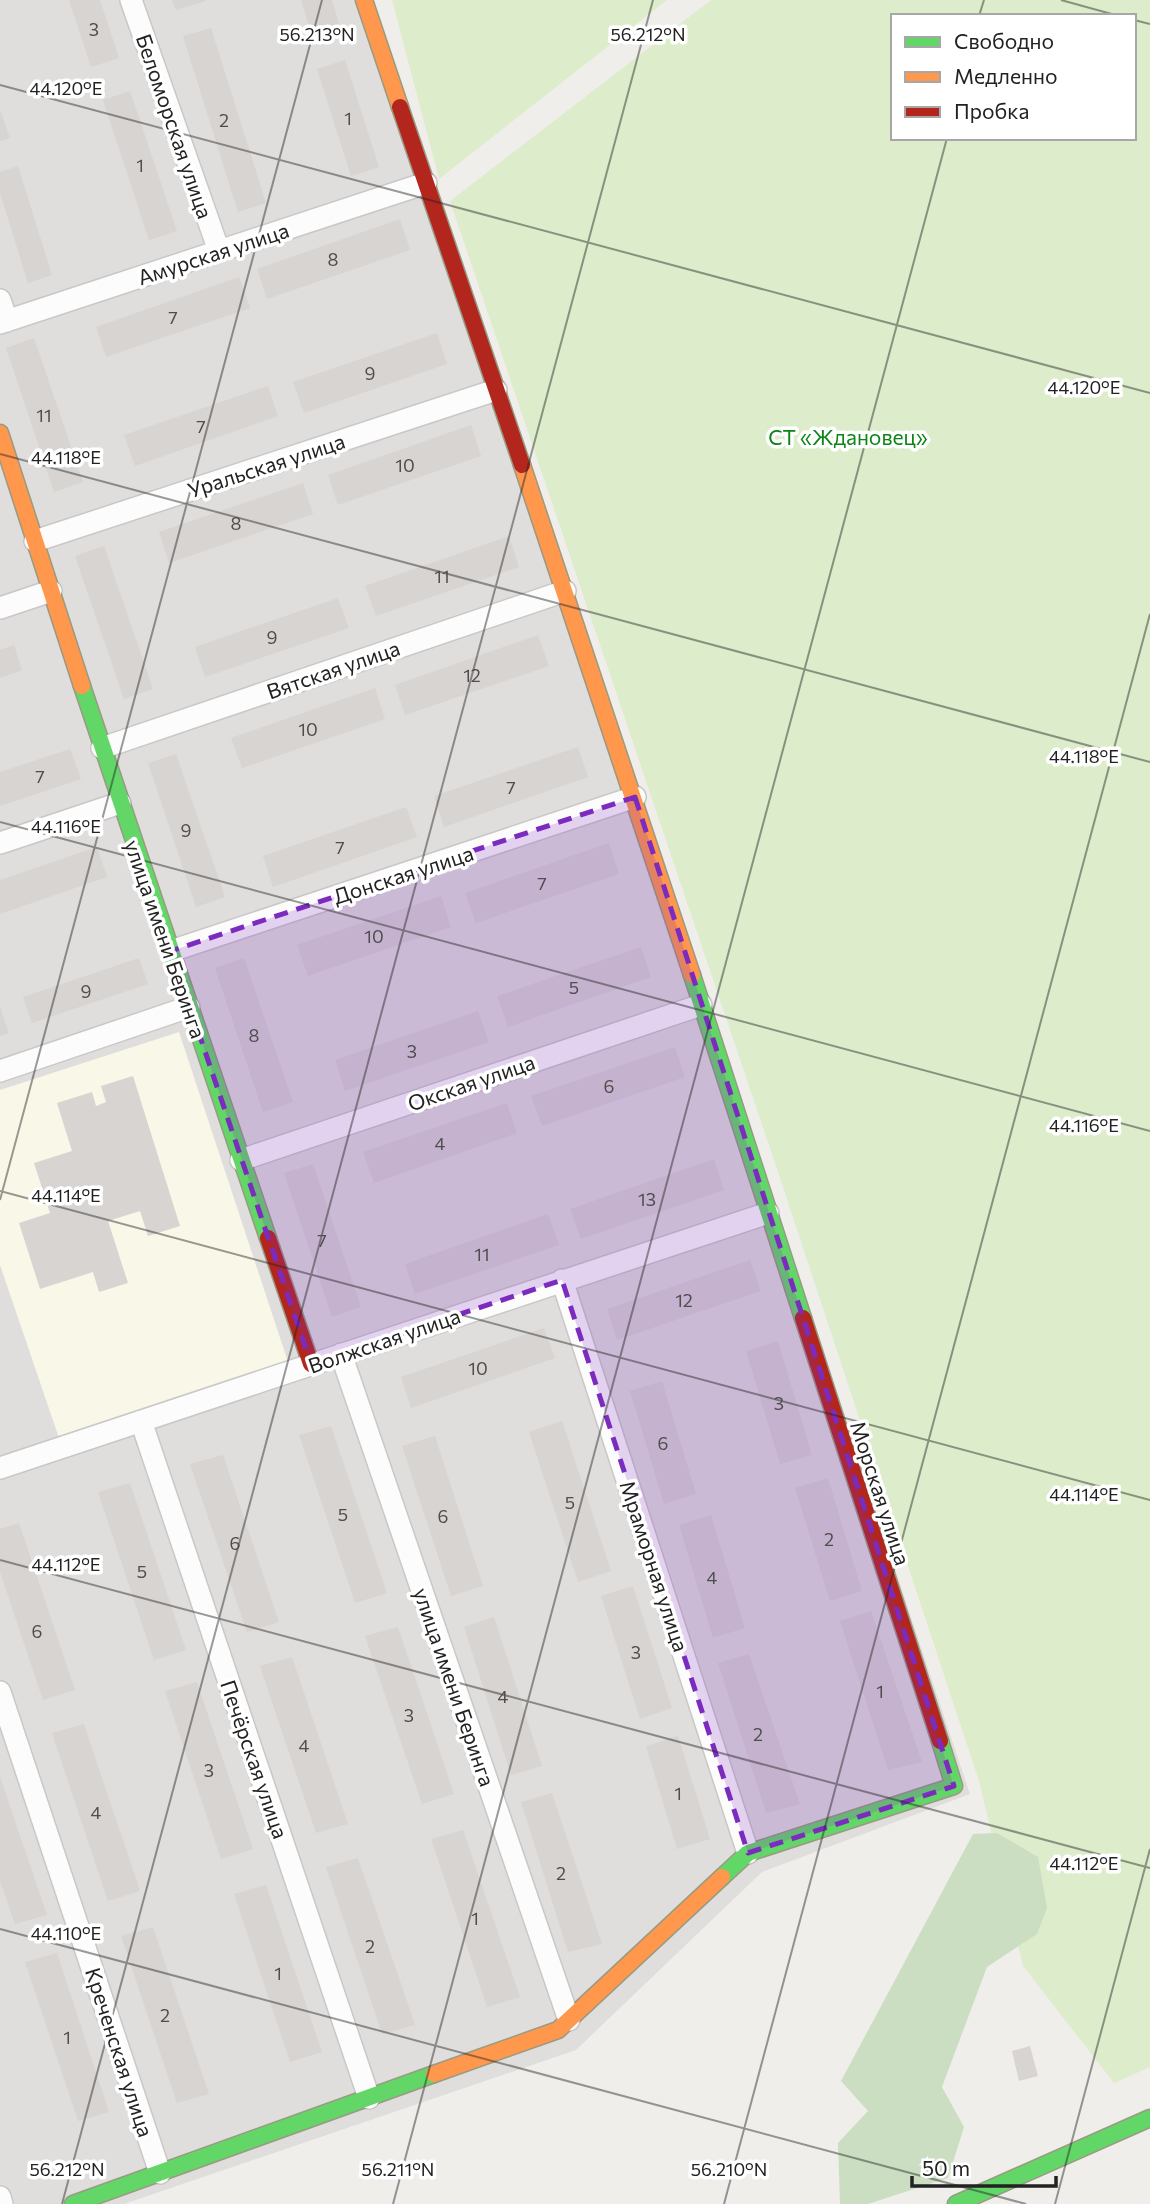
<svg xmlns="http://www.w3.org/2000/svg" width="1150" height="2204" font-family="Commissioner,sans-serif">
  <style>
    .residential { fill: #dfdedc }
    .education { fill: #f8f7e8 }
    .grass { fill: #ddeccb; fill-rule: evenodd }
    .forest { fill: #cbdec1 }
    .building { fill: #d7d4d2 }
    .lines { fill: none; stroke-linecap: round; stroke-linejoin: round }
    .street-casing { stroke: #c9c8c7; stroke-width: 24 }
    .fast-casing { stroke: #999a82; stroke-width: 19 }
    .slow-casing { stroke: #999a82; stroke-width: 19 }
    .jam-casing { stroke: #999a82; stroke-width: 19 }
    .street { stroke: #fdfcfc; stroke-width: 21 }
    .fast { stroke: #63d668; stroke-width: 16 }
    .slow { stroke: #ff974d; stroke-width: 16 }
    .jam { stroke: #b3261e; stroke-width: 16 }
    .marked { fill: #7b2cbf; fill-opacity: 0.2; stroke: #7b2cbf; stroke-width: 5; stroke-dasharray: 14 9; stroke-linejoin: round }
    .ticks { fill: none; stroke: #222; stroke-width: 2; stroke-opacity: 0.45 }
    .labels { text-anchor: middle; dominant-baseline: central; stroke-width: 7; stroke-linejoin: round; paint-order: stroke }
    .number-label { font-size: 18px; fill: #4f4e4e }
    .street-label { font-size: 21px; fill: #222; stroke: #fff }
    .park-label { font-size: 21px; fill: #0c8416; stroke: #fff }
    .ticks-label { font-size: 18px; text-anchor: middle; fill: #222; stroke: #fff; stroke-width: 7; stroke-linejoin: round; paint-order: stroke }
  </style>
  <rect width="100%" height="100%" fill="#f0eeeb"/>
  <path class="residential" d="M0,0h372l598,1794 -208,78 -186,178 -452,154h-124z"/>
  <path class="education" d="M179,1032l109,330 -229,76 -59,-173v-175z"/>
  <path class="grass" d="M392,0h275l-228,179z
    M711,0h439v2067l-36,16 -91,-117 -44,-185 -205,-621 -324,-959zM893,16h241v122h-241z"/>
  <path class="forest" d="M997,1833l41,24 9,51 -10,26 -50,33 -45,120 22,40 -16,51 -80,26h-28l-2,-61 30,-32 -27,-30 132,-247z"/>
  <path class="building" d="M69,0h31l19,58 -28,9z
    M172,0h34v1l-30,9z
    M301,0h31l9,30 -28,9z
    M211,28l55,175 -28,9 -55,-176z
    M345,60l34,107 -28,9 -34,-107z
    M130,91l47,140 -28,9 -46,-140z
    M0,110l10,28 -10,3z
    M18,166l34,109 -24,8 -28,-90v-21z
    M400,219l10,31 -143,49 -10,-30z
    M239,277l11,31 -144,49 -10,-30z
    M437,333l10,31 -143,49 -11,-31z
    M34,338l49,144 -29,10 -48,-144z
    M268,386l10,30 -143,50 -11,-31z
    M471,425l10,31 -143,49 -10,-30z
    M303,483l10,31 -144,49 -10,-31z
    M509,536l10,31 -143,49 -11,-30z
    M104,546l49,143 -29,10 -49,-143z
    M338,598l11,30 -144,49 -10,-30z
    M538,635l11,31 -144,49 -10,-30z
    M14,645l8,25 -22,8v-28z
    M375,688l10,31 -143,49 -11,-30z
    M578,747l10,30 -144,50 -10,-31z
    M70,749l11,30 -81,27v-34z
    M176,754l49,143 -29,10 -48,-144z
    M406,807l11,30 -144,50 -10,-31z
    M609,843l10,31 -143,49 -11,-30z
    M97,847l10,30 -107,37v-34z
    M441,896l10,31 -143,49 -11,-31z
    M641,947l10,30 -143,50 -11,-31z
    M139,958l9,26 -116,39 -9,-26z
    M244,958l49,144 -30,10 -48,-144z
    M0,1007l9,26 -9,3z
    M478,1011l11,31 -144,49 -10,-31z
    M675,1047l10,30 -143,49 -11,-30z
    M133,1076l47,150 -32,10 -8,-25 -32,10 20,62 -29,9 -6,-20 -53,17 -21,-66 31,-10 -16,-50 38,-12 -15,-48 35,-11 4,14 10,-4 -5,-16z
    M507,1103l10,30 -143,50 -11,-31z
    M714,1159l10,31 -143,49 -11,-30z
    M313,1164l48,143 -29,10 -48,-144z
    M548,1214l11,31 -144,49 -10,-30z
    M750,1260l11,31 -144,49 -10,-31z
    M544,1328l11,30 -144,50 -10,-31z
    M778,1341l34,114 -32,9 -34,-113z
    M662,1381l34,113 -32,10 -34,-113z
    M562,1421l49,150 -33,11 -49,-150z
    M331,1426l56,167 -32,10 -56,-168z
    M435,1436l48,150 -32,10 -49,-150z
    M223,1455l56,167 -32,10 -57,-168z
    M828,1478l34,113 -32,10 -35,-113z
    M130,1483l56,167 -32,10 -56,-168z
    M711,1515l34,113 -32,10 -34,-113z
    M19,1523l56,167 -32,10 -43,-128v-43z
    M633,1586l39,122 -32,11 -39,-123z
    M871,1611l51,151 -34,8 -48,-149z
    M494,1617l48,149 -31,9 -47,-148z
    M398,1627l56,167 -32,10 -57,-168z
    M749,1654l51,150 -34,9 -48,-150z
    M292,1657l56,167 -32,9 -56,-167z
    M197,1682l56,167 -32,10 -56,-168z
    M84,1724l56,167 -32,10 -56,-168z
    M678,1736l32,103 -33,10 -31,-103z
    M0,1777l47,138 -32,9 -15,-43z
    M552,1793l50,151 -34,8 -47,-150z
    M463,1830l57,167 -33,10 -56,-168z
    M358,1858l57,167 -33,9 -56,-167z
    M266,1885l56,167 -32,10 -56,-168z
    M153,1927l56,167 -32,9 -56,-167z
    M57,1953l52,159 -31,9 -53,-159z
    M1030,2046l8,30 -19,5 -7,-30z"/>
  <g class="lines">
    <g class="street-casing">
      <path id="street" d="M131,0l88,251
        M0,300l7,21
        M0,323l426,-140
        M35,541l461,-151
        M0,608l51,-17
        M102,748l463,-157
        M0,843l120,-40
        M171,951l464,-154
        M0,1071l189,-64
        M241,1160l460,-155
        M562,1280l186,573
        M341,1354l228,666
        M141,1421l228,677
        M0,1468l768,-255
        M0,1692l160,481
        M0,2197l2,7"/>
    </g>
    <g class="fast-casing">
      <path id="fast" d="M82,686l186,552
        M692,975l111,343
        M722,1877l26,-24 206,-67 -14,-45
        M73,2204l361,-130
        M956,2204l194,-86"/>
    </g>
    <g class="slow-casing">
      <path id="slow" d="M364,0l36,107
        M0,433l82,253
        M522,465l170,510
        M434,2074l124,-44 164,-153"/>
    </g>
    <g class="jam-casing">
      <path id="jam" d="M400,107l122,358
        M268,1238l43,126
        M803,1318l137,423"/>
    </g>
    <use href="#street" class="street"/>
    <use href="#fast" class="fast"/>
    <use href="#slow" class="slow"/>
    <use href="#jam" class="jam"/>
  </g>
  <path class="marked" d="M635,797l319,989 -206,67 -186,-573 -251,84 -140,-413z"/>
  <path class="ticks" d="M1061,0l58,16M979,16l5,-16M1134,20l16,4M0,85l1150,308M0,454l1150,308M0,822l1150,309M0,1191l1150,309M0,1200l322,-1200M0,1560l1150,308M0,1929l1026,275M62,2204l591,-2204M393,2204l554,-2066M724,2204l426,-1590M1055,2204l95,-355"/>
  <g class="labels">
    <g class="number-label">
      <text x="94" y="29">3</text>
      <text x="348" y="118">1</text>
      <text x="224" y="120">2</text>
      <text x="140" y="165">1</text>
      <text x="333" y="259">8</text>
      <text x="173" y="317">7</text>
      <text x="370" y="373">9</text>
      <text x="44" y="415">11</text>
      <text x="201" y="426">7</text>
      <text x="405" y="465">10</text>
      <text x="236" y="523">8</text>
      <text x="442" y="576">11</text>
      <text x="272" y="637">9</text>
      <text x="472" y="675">12</text>
      <text x="308" y="729">10</text>
      <text x="40" y="776">7</text>
      <text x="511" y="787">7</text>
      <text x="186" y="830">9</text>
      <text x="340" y="847">7</text>
      <text x="542" y="883">7</text>
      <text x="374" y="936">10</text>
      <text x="574" y="987">5</text>
      <text x="86" y="991">9</text>
      <text x="254" y="1035">8</text>
      <text x="412" y="1051">3</text>
      <text x="609" y="1086">6</text>
      <text x="440" y="1143">4</text>
      <text x="647" y="1199">13</text>
      <text x="322" y="1240">7</text>
      <text x="482" y="1254">11</text>
      <text x="684" y="1300">12</text>
      <text x="478" y="1368">10</text>
      <text x="779" y="1403">3</text>
      <text x="663" y="1443">6</text>
      <text x="570" y="1502">5</text>
      <text x="343" y="1514">5</text>
      <text x="443" y="1516">6</text>
      <text x="829" y="1539">2</text>
      <text x="235" y="1543">6</text>
      <text x="142" y="1571">5</text>
      <text x="712" y="1577">4</text>
      <text x="37" y="1631">6</text>
      <text x="636" y="1652">3</text>
      <text x="880" y="1691">1</text>
      <text x="503" y="1696">4</text>
      <text x="409" y="1715">3</text>
      <text x="758" y="1734">2</text>
      <text x="304" y="1745">4</text>
      <text x="209" y="1770">3</text>
      <text x="678" y="1793">1</text>
      <text x="96" y="1812">4</text>
      <text x="561" y="1873">2</text>
      <text x="475" y="1918">1</text>
      <text x="370" y="1946">2</text>
      <text x="278" y="1973">1</text>
      <text x="165" y="2015">2</text>
      <text x="67" y="2037">1</text>
    </g>
    <g class="street-label">
      <text transform="translate(175 126) rotate(71)">Беломорская улица</text>
      <text transform="translate(213 253) rotate(-18)">Амурская улица</text>
      <text transform="translate(266 465) rotate(-18)">Уральская улица</text>
      <text transform="translate(333 669) rotate(-19)">Вятская улица</text>
      <text transform="translate(403 874) rotate(-18)">Донская улица</text>
      <text transform="translate(166 939) rotate(71)">улица имени Беринга</text>
      <text transform="translate(471 1082) rotate(-19)">Окская улица</text>
      <text transform="translate(384 1340) rotate(-19)">Волжская улица</text>
      <text transform="translate(881 1493) rotate(72)">Морская улица</text>
      <text transform="translate(655 1566) rotate(72)">Мраморная улица</text>
      <text transform="translate(455 1687) rotate(71)">улица имени Беринга</text>
      <text transform="translate(255 1759) rotate(71)">Печёрская улица</text>
      <text transform="translate(120 2052) rotate(72)">Креченская улица</text>
    </g>
    <g class="park-label">
      <text x="848" y="436">СТ «Ждановец»</text>
    </g>
  </g>
  <g class="ticks-label">
    <text x="317" y="41">56.213°N</text>
    <text x="648" y="41">56.212°N</text>
    <text x="66" y="95">44.120°E</text>
    <text x="1084" y="394">44.120°E</text>
    <text x="66" y="464">44.118°E</text>
    <text x="1084" y="763">44.118°E</text>
    <text x="66" y="833">44.116°E</text>
    <text x="1084" y="1132">44.116°E</text>
    <text x="66" y="1202">44.114°E</text>
    <text x="1084" y="1501">44.114°E</text>
    <text x="66" y="1571">44.112°E</text>
    <text x="1084" y="1870">44.112°E</text>
    <text x="66" y="1940">44.110°E</text>
    <text x="67" y="2176">56.212°N</text>
    <text x="398" y="2176">56.211°N</text>
    <text x="729" y="2176">56.210°N</text>
  </g>
  <rect x="891" y="14" width="245" height="126" fill="#ffffff" stroke="#a7a7a7" stroke-width="2"/>
  <rect x="905" y="37" width="35" height="10" fill="#63d668" stroke="#a7a7a7" stroke-width="2"/>
  <text x="954" y="49" font-size="21" fill="#222222">Свободно</text>
  <rect x="905" y="72" width="35" height="10" fill="#ff974d" stroke="#a7a7a7" stroke-width="2"/>
  <text x="954" y="84" font-size="21" fill="#222222">Медленно</text>
  <rect x="905" y="107" width="35" height="10" fill="#b3261e" stroke="#a7a7a7" stroke-width="2"/>
  <text x="954" y="119" font-size="21" fill="#222222">Пробка</text>
  <path d="M912 2176v10h144v-10" fill="none" stroke="#222222" stroke-width="3.5"/>
  <text x="922" y="2176" font-size="21" fill="#222222" stroke="#ffffff" stroke-width="5" paint-order="stroke">50 m</text>
</svg>
